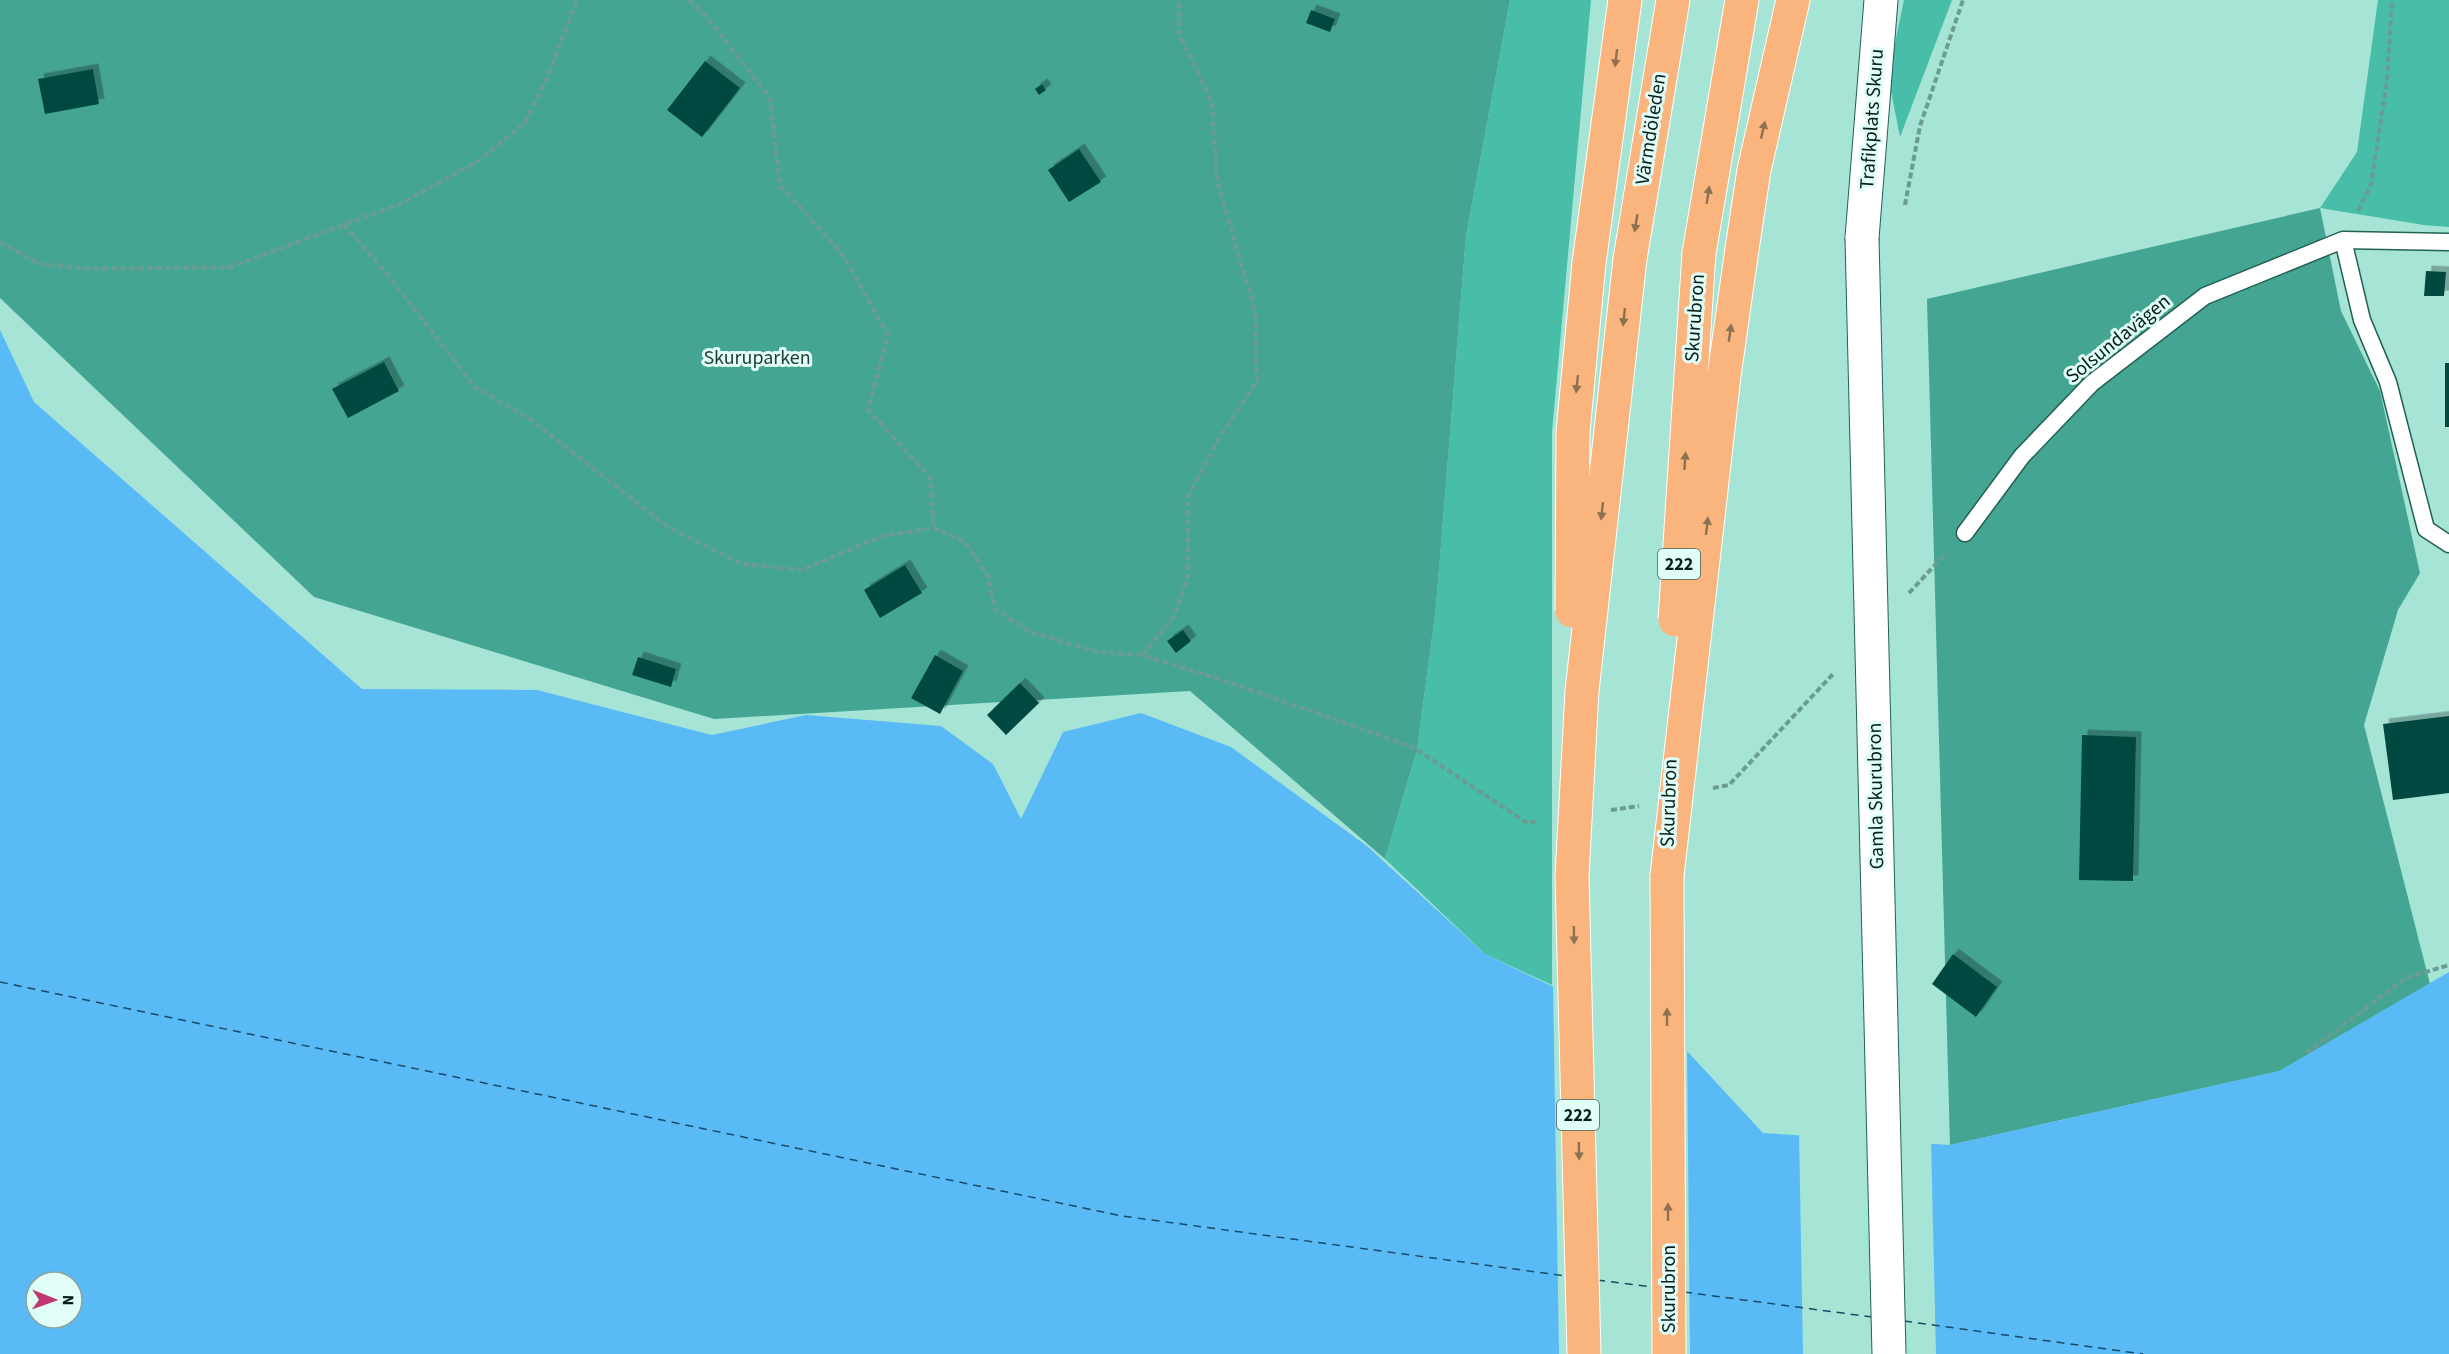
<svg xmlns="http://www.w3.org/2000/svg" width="2449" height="1354" font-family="'Source Sans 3',sans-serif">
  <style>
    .green { fill: #48bda8 }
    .forest { fill: #45a593 }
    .water { fill: #5abaf6; fill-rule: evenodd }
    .pier { fill: #a6e4d6 }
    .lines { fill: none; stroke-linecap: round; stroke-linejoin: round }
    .ferry { stroke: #174b69; stroke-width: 1.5; stroke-dasharray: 8 6; stroke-linecap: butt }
    .building { fill: #034a40; filter: url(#shadow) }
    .service-casing { stroke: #236155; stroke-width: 19 }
    .secondary-casing { stroke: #236155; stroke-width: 35 }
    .motorway-casing { stroke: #fff; stroke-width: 35 }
    .path { stroke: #6b9c92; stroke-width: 4; stroke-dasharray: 6 3; stroke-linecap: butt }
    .service { stroke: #fff; stroke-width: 16 }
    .secondary { stroke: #fff; stroke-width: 33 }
    .motorway { stroke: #fab57f; stroke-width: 33 }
    .secondary-bridge-casing { stroke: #236155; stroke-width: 35; stroke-linecap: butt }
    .motorway-bridge-casing { stroke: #fff; stroke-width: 35; stroke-linecap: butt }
    .secondary-bridge { stroke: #fff; stroke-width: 33 }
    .motorway-bridge { stroke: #fab57f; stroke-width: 33 }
    .oneway { fill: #8c7152 }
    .labels { text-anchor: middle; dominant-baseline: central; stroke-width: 6; stroke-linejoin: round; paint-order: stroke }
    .shield { fill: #e0fef7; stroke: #47615c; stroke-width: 1.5 }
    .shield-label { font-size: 18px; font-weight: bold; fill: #051e1a }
    .street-label { font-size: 20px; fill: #051e1a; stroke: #e0fef7 }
    .park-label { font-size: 20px; fill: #203e38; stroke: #e0fef7 }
  </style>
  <defs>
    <filter id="shadow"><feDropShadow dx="5.5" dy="-5.5" stdDeviation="0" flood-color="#0004"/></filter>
  </defs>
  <rect width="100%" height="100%" fill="#a6e4d6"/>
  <path class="green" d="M1510,0h81l-39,432v553l-67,-31 -100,-95 32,-109 19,-143 30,-371z
    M1904,0h48l-52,137 -12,-61z
    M2378,0h71v227l-25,-2 -104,-17 37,-56z"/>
  <path class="forest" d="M0,0h1510l-44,236 -30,371 -19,143 -32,109 -195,-168 -476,28 -400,-122 -314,-299z
    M2320,208l21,103 39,80 40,182 -22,37 -34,115 66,259 -150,87 -330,74 -23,-846z"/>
  <path class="water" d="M0,330l34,72 328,287 175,1 175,45 94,-20 135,11 52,38 28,55 42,-87 78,-19 90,34 136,99 118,108 202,97 76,82 187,12 329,-74 170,-99v382h-2449zM36,1282h36v36h-36z"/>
  <path class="pier" d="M1553,984l134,64 3,306h-131z
    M1799,1132l132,9 5,213h-133z"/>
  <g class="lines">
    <path class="ferry" d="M0,982l1122,234 444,60
      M1597,1280l55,7
      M1684,1292l188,25
      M1904,1321l239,33"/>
  </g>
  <path class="building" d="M1311,10l24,9 -5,13 -24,-9z
    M705,61l35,27 -38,49 -35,-27z
    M93,69l6,35 -54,10 -7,-35z
    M1042,84l4,6 -7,5 -4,-6z
    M1079,149l22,33 -32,20 -21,-32z
    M2426,271l20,1 -2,24h-20z
    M384,362l15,29 -51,27 -16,-29z
    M2445,363h4v64h-4z
    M905,565l17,28 -42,25 -16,-28z
    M1183,630l8,11 -15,12 -9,-12z
    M935,655l28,16 -23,43 -29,-16z
    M638,657l38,12 -5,18 -39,-12z
    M1020,683l19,20 -33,32 -19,-20z
    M2449,716v77l-56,7 -10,-76z
    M2082,735l54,2 -3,144 -54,-1z
    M1953,954l44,33 -21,30 -44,-33z"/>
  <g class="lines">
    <g class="service-casing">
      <path id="service" d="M2449,242l-106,-2 19,80 26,62 38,147 23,15
        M1965,533l57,-77 70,-73 113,-87 138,-56"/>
    </g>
    <g class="secondary-casing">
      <path id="secondary" d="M1862,238l19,-238"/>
    </g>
    <g class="motorway-casing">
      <path id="motorway" d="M1742,249l12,-79 39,-170
        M1699,253l43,-253
        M1630,259l43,-259
        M1589,263l36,-263
        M1572,876l12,478
        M1667,876l2,478"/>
    </g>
    <path class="path" d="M689,0l13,12 68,85 10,88 63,70 45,80 -20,75 62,67 4,51
      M1905,205l15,-79 43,-126
      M2358,211l13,-26 16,-105 5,-80
      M344,225l39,44 92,118 55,32 138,108 74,37 60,6 80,-34 52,-8 31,14 23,34 7,33 35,23 68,20 44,3 77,24 194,68 114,76 11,-2
      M0,242l39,22 54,5 138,-2 171,-64 76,-42 47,-38 22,-45 30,-78
      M1909,593l38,-41
      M1142,655l32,-38 14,-41v-79l28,-54 41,-62 -2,-70 -38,-130 -5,-79 -33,-68v-34
      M1713,788l16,-3 105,-112
      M1611,810l28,-4
      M2306,1053l100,-75 43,-13"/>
    <use href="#service" class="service"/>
    <use href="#secondary" class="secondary"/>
    <use href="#motorway" class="motorway"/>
    <g class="secondary-bridge-casing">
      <path id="secondary-bridge" d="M1862,238l27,1116"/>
    </g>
    <g class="motorway-bridge-casing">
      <path id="motorway-bridge" d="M1572,611l1,-179 16,-169
        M1675,620l24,-367
        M1572,876l10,-185 48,-432
        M1667,876l57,-500 18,-127"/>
    </g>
    <use href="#secondary-bridge" class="secondary-bridge"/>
    <use href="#motorway-bridge" class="motorway-bridge"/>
  </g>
  <defs><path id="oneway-solid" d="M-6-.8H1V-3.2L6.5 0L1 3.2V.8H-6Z" transform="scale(1.5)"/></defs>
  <g class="oneway">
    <use href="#oneway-solid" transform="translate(1616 58) rotate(97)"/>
    <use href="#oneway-solid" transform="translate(1763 130) rotate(-77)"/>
    <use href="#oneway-solid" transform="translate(1708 195) rotate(-81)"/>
    <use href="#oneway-solid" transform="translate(1636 223) rotate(99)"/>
    <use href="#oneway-solid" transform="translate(1624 317) rotate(96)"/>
    <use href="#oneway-solid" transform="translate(1730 333) rotate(-82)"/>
    <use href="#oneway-solid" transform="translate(1577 384) rotate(96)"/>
    <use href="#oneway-solid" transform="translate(1685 461) rotate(-86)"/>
    <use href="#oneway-solid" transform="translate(1602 511) rotate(96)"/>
    <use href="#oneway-solid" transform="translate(1707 526) rotate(-83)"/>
    <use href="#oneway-solid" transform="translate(1574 935) rotate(89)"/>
    <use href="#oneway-solid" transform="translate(1667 1017) rotate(-90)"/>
    <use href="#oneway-solid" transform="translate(1579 1151) rotate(89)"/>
    <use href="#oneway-solid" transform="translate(1668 1212) rotate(-90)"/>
  </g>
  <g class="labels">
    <g class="shield">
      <rect x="1658" y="549" width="42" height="30" rx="4.5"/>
      <rect x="1557" y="1100" width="42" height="30" rx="4.5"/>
    </g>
    <g class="shield-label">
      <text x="1679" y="564">222</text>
      <text x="1578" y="1115">222</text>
    </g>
    <g class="street-label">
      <text transform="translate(1872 119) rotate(-86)">Trafikplats Skuru</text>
      <text transform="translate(1651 129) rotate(-81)">Värmdöleden</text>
      <text transform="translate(1695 318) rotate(-86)">Skurubron</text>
      <text transform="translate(2118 339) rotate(-39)">Solsundavägen</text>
      <text transform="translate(1876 796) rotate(-91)">Gamla Skurubron</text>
      <text transform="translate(1669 803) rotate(-88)">Skurubron</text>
      <text transform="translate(1669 1289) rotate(-90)">Skurubron</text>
    </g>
    <g class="park-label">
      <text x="757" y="358">Skuruparken</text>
    </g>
  </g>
  <g transform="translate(54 1300) rotate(91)"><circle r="28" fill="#e0fef7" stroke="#88a49f" stroke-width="1.5"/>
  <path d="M0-4.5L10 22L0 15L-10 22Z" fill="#c03671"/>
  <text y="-9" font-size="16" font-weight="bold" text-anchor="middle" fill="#051e1a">N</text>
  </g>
</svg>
